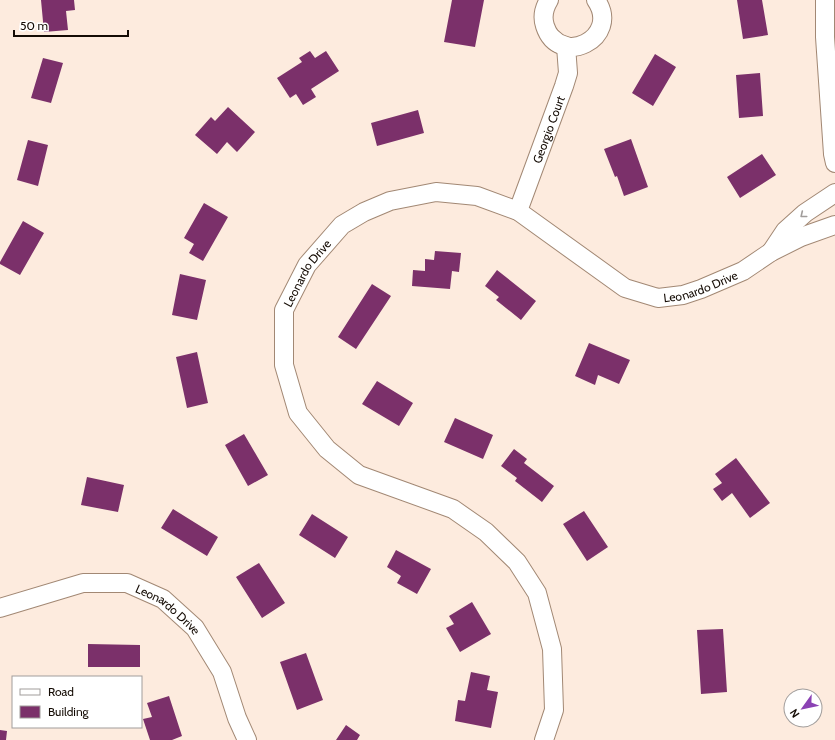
<svg xmlns="http://www.w3.org/2000/svg" width="835" height="740" font-family="Cabin,sans-serif">
  <style>
    .building { fill: #7b306a }
    .lines { fill: none; stroke-linecap: round; stroke-linejoin: round }
    .street-casing { stroke: #a28874; stroke-width: 20 }
    .street { stroke: #fff; stroke-width: 18 }
    .oneway { stroke: #a19d9b }
    .labels { text-anchor: middle; dominant-baseline: central; stroke-width: 4; stroke-linejoin: round; paint-order: stroke }
    .street-label { font-size: 12px; fill: #140b04; stroke: #fff }
  </style>
  <rect width="100%" height="100%" fill="#fdebde"/>
  <path class="building" d="M41,0h33l1,10 -9,1 2,19 -24,2z
    M452,0h32l-9,47 -31,-5z
    M737,0h25l6,35 -25,4z
    M310,51l5,7 11,-7 13,20 -28,18 5,8 -13,8 -7,-11 -6,4 -13,-20 25,-16 -3,-4z
    M655,54l21,13 -23,39 -21,-13z
    M43,58l20,5 -12,40 -20,-5z
    M760,73l3,43 -24,2 -3,-43z
    M228,107l27,25 -18,20 -10,-10 -10,12 -22,-19 16,-18 4,4z
    M418,110l6,23 -47,13 -6,-23z
    M631,139l17,48 -24,9 -7,-20 -2,1 -11,-28z
    M28,140l20,5 -10,41 -21,-6z
    M762,154l14,21 -36,23 -13,-21z
    M204,203l24,14 -25,44 -14,-8 5,-9 -10,-6z
    M23,221l21,12 -24,42 -20,-11v-2z
    M435,251l26,2 -2,19 -7,-1 -2,18 -38,-3 1,-16 12,1v-12l9,1z
    M497,270l39,31 -15,19 -25,-20 3,-3 -14,-11z
    M180,274l26,6 -9,40 -25,-5z
    M372,284l19,12 -35,53 -18,-12z
    M589,343l41,17 -11,24 -21,-9 -3,10 -20,-9z
    M197,352l11,51 -21,5 -11,-51z
    M377,381l36,22 -14,23 -37,-22z
    M455,418l38,17 -10,24 -39,-17z
    M244,434l24,41 -20,11 -23,-41z
    M514,449l13,10 -3,4 30,23 -12,16 -27,-21 2,-3 -16,-12z
    M736,458l34,45 -20,15 -18,-25 -10,8 -9,-12 9,-6 -7,-9z
    M87,477l37,8 -6,27 -37,-7z
    M173,509l45,28 -11,19 -46,-28z
    M584,511l24,36 -21,14 -24,-37z
    M312,514l36,23 -13,21 -36,-23z
    M396,550l35,19 -14,25 -20,-11 4,-7 -14,-9z
    M259,563l26,40 -23,15 -26,-41z
    M472,602l19,32 -31,18 -14,-24 8,-4 -5,-8z
    M723,629l4,63 -26,2 -4,-64z
    M88,644l52,1v22h-52z
    M306,653l17,47 -26,10 -17,-48z
    M471,672l19,4 -3,14 11,2 -7,36 -36,-7 3,-21 7,1z
    M169,696l13,40 -10,4h-22l-7,-21 9,-2 -5,-14z
    M346,725l14,10 -3,5h-21z
    M0,730l7,1 -1,9h-6z"/>
  <g class="lines">
    <g class="street-casing">
      <g id="street">
        <path d="M549,0c-5,8 -7,17 -4,26 14,43 77,12 51,-26"/>
        <path d="M825,0v37l8,117 2,9"/>
        <path id="s1" d="M518,211l46,-125 4,-13 -2,-27 -8,-3 -6,-5"/>
        <path d="M771,252l14,-21 20,-18 30,-20"/>
        <path id="s2" d="M0,608l83,-25h44l36,16 32,29 27,44 15,46 10,22"/>
        <path id="s3" d="M544,740l10,-30 -2,-61 -15,-56 -20,-31 -31,-30 -33,-23 -94,-34 -32,-26 -29,-36 -14,-48v-55l23,-45 35,-40 22,-13 26,-11 46,-9 41,4 41,15 107,77 33,10 25,-3 18,-6 42,-18 28,-19 30,-15 34,-12"/>
      </g>
    </g>
    <use href="#street" class="street"/>
  </g>
  <defs><path id="oneway-chevron" d="M-2-3.5L2.5 0L-2 3.5" fill="none" stroke-width="1.6" stroke-linecap="round" stroke-linejoin="round"/></defs>
  <use class="oneway" href="#oneway-chevron" transform="translate(803 215) rotate(141)"/>
  <g class="labels">
    <g class="street-label">
      <text stroke="none"><textPath href="#s1" startOffset="87">Georgio Court</textPath></text>
      <text stroke="none"><textPath href="#s3" startOffset="607">Leonardo Drive</textPath></text>
      <text stroke="none"><textPath href="#s3" startOffset="1063">Leonardo Drive</textPath></text>
      <text stroke="none"><textPath href="#s2" startOffset="180">Leonardo Drive</textPath></text>
    </g>
  </g>
  <rect x="12" y="676" width="130" height="52" fill="#ffffff" stroke="#a19d9b"/>
  <rect x="20" y="689" width="20" height="6" fill="#ffffff" stroke="#a19d9b"/>
  <text x="48" y="696" font-size="12" fill="#140b04">Road</text>
  <rect x="20" y="706" width="20" height="12" fill="#7b306a" stroke="#a19d9b"/>
  <text x="48" y="716" font-size="12" fill="#140b04">Building</text>
  <g transform="translate(803 708) rotate(237)"><circle r="19" fill="#ffffff" stroke="#a19d9b"/>
  <path d="M0-3L7 15L0 10L-7 15Z" fill="#8b42b4"/>
  <text y="-6" font-size="11" font-weight="bold" text-anchor="middle" fill="#140b04">N</text>
  </g>
  <path d="M14 30v6h114v-6" fill="none" stroke="#140b04" stroke-width="2"/>
  <text x="20" y="30" font-size="12" fill="#140b04" stroke="#ffffff" stroke-width="3" paint-order="stroke">50 m</text>
</svg>
